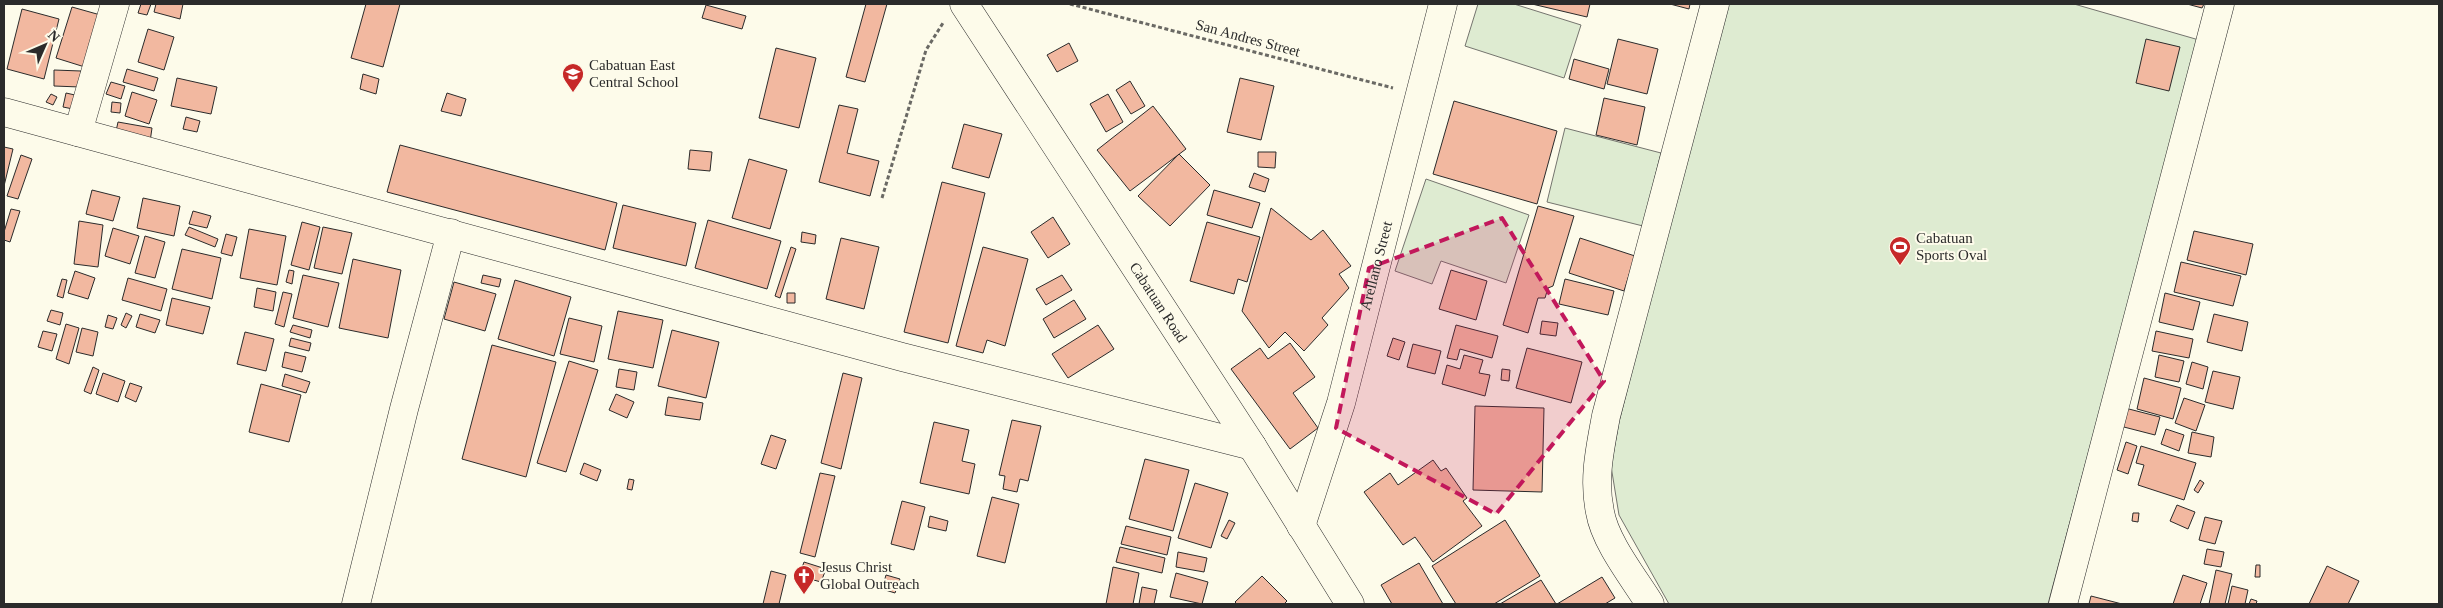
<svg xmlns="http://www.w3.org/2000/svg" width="2443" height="608" font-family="'Times New Roman',serif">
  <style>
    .green { fill: #deebd1; stroke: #74746e }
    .building { fill: #f2b8a0; stroke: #2b2b2b }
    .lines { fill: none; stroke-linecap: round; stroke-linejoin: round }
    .minor-casing { stroke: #2b2b2b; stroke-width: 29 }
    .highway-casing { stroke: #2b2b2b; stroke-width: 29 }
    .path { stroke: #6a6964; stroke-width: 3; stroke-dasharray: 4 2.5; stroke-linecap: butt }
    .minor { stroke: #fdfbea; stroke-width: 28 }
    .highway { stroke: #fdfbea; stroke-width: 28 }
    .marked { fill: #c2185b; fill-opacity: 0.2; stroke: #c2185b; stroke-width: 4; stroke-dasharray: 10 6; stroke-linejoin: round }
    .labels { text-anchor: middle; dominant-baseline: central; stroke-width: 4; stroke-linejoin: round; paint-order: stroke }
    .street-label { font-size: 15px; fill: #2b2b2b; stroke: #fdfbea }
    .poi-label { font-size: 15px; fill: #2b2b2b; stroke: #fdfbea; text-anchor: start }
  </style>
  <rect width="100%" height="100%" fill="#fdfbea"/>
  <path class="green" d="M1478,4h36l67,21 -17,53 -99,-32z
    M1724,4h350l125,36 -151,564h-379l-50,-89 -8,-49 8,-44z
    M1565,128l96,25 -18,73 -96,-24z
    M1426,179l103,36 -23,68 -65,-22 -9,23 -37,-13z"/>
  <path class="building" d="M141,4h10l-4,11 -9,-2z
    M156,4h27l-3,15 -26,-7z
    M366,4h34l-17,63 -32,-9z
    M866,4h21l-22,78 -19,-5z
    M1532,4h58l-3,13z
    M1670,4h20l-1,5z
    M2187,4h17l-2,4z
    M706,5l40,11 -4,13 -40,-11z
    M72,7l32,9 -16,52 -32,-10z
    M22,9l37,10 -15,60 -37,-10z
    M148,29l26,8 -10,33 -26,-8z
    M1618,39l40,10 -11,45 -40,-10z
    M2146,39l34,8 -11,44 -33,-8z
    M1069,43l9,18 -21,11 -10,-17z
    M776,48l40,10 -17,70 -40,-10z
    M1574,59l35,10 -5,20 -35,-10z
    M127,69l31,9 -4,13 -31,-9z
    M54,70l27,1 -1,16 -26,-1z
    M363,74l16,5 -3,15 -16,-5z
    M177,78l40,9 -6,27 -40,-8z
    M1240,78l34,8 -13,54 -34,-8z
    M1130,81l15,25 -14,8 -15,-24z
    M111,82l14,4 -4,13 -15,-5z
    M132,92l25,8 -8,24 -24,-8z
    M66,93l9,2 -2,14 -10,-2z
    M447,93l19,6 -5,17 -20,-5z
    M51,94l6,3 -4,8 -7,-3z
    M1108,94l15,28 -17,10 -16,-28z
    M1604,98l41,9 -8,38 -41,-10z
    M1454,101l103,30 -20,73 -104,-30z
    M112,102l9,1 -1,10 -9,-1z
    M839,105l19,4 -11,44 32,8 -9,35 -51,-14z
    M1153,106l33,43 -56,42 -33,-41z
    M186,117l14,4 -3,11 -14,-3z
    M118,122l34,6 -2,14 -35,-6z
    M964,124l38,10 -13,44 -37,-10z
    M400,145l217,58 -12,47 -218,-58z
    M4,147l9,2 -9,37z
    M690,150l22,2 -2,19 -22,-2z
    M1258,152h18l-1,16 -17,-1z
    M1179,154l31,31 -40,41 -32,-30z
    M21,155l11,4 -14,40 -11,-3z
    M749,159l38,11 -17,59 -38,-11z
    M1254,173l15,6 -4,13 -16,-5z
    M942,182l43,11 -37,150 -44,-11z
    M92,190l28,7 -7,24 -27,-7z
    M1214,190l46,13 -8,25 -45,-13z
    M143,198l37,8 -6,30 -37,-8z
    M623,205l73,18 -10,43 -73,-18z
    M1538,206l36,10 -21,70 -5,2 -3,10h-7l-10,35 -25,-8z
    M1271,208l40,32 12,-10 28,36 -12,8 10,14 -27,30 6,7 -24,26 -19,-19 -16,16 -27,-37z
    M11,209l9,2 -10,31 -6,-2v-8z
    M193,211l18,5 -4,12 -18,-4z
    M1053,217l17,27 -22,14 -17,-26z
    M708,220l73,21 -14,48 -72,-21z
    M79,221l24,4 -5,42 -24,-3z
    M302,222l18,5 -11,43 -18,-5z
    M1207,222l53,15 -13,45 -9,-3 -4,15 -44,-13z
    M189,227l29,12 -3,8 -30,-12z
    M323,227l29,6 -10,41 -28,-6z
    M113,228l26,8 -9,28 -25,-8z
    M249,229l37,7 -9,49 -37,-7z
    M2194,231l59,13 -7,31 -59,-15z
    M802,232l14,3 -1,9 -14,-2z
    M226,234l11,3 -5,19 -11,-3z
    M145,236l20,6 -10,36 -20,-5z
    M841,238l38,9 -15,62 -38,-10z
    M1580,238l55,18 -11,35 -55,-18z
    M791,247l5,2 -16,49 -5,-2z
    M983,247l45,12 -23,87 -18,-6 -4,13 -27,-7z
    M182,249l39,9 -9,41 -40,-10z
    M353,259l48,11 -13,68 -49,-10z
    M2181,262l60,14 -8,30 -59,-14z
    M289,270l5,1 -2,13 -6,-2z
    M1451,270l36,11 -11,39 -37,-11z
    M75,271l20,7 -7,21 -20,-6z
    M303,275l36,8 -11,44 -35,-9z
    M483,275l18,4 -2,8 -18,-4z
    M1062,275l10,15 -26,15 -10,-16z
    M128,278l39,11 -6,22 -39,-11z
    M62,279l5,1 -4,18 -6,-2z
    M1565,279l49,12 -6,24 -49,-11z
    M515,280l56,17 -17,59 -56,-17z
    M454,282l42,12 -11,37 -41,-12z
    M257,288l19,4 -3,19 -19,-4z
    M283,292l9,2 -8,33 -9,-3z
    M787,293h8v10h-8z
    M2165,293l35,9 -7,28 -34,-8z
    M172,298l38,9 -7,27 -37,-9z
    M1074,300l12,19 -32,19 -11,-19z
    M51,310l12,3 -3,12 -13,-4z
    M618,311l45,9 -10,48 -45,-9z
    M126,313l6,3 -6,12 -5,-3z
    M140,314l20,6 -5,13 -19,-6z
    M2214,314l34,8 -6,29 -35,-9z
    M108,315l9,3 -4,11 -8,-2z
    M569,318l33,8 -8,36 -34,-8z
    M1542,321l16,2 -2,13 -16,-2z
    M66,324l13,4 -10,36 -13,-5z
    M293,325l19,5 -2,8 -20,-6z
    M1098,325l16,24 -46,29 -16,-24z
    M1456,325l42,11 -6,22 -32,-9 -3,11 -10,-2z
    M82,328l16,4 -5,24 -17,-4z
    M672,330l47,12 -13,56 -48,-12z
    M43,331l14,3 -5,17 -14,-4z
    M2156,331l37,8 -4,19 -37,-7z
    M245,332l29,7 -8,32 -29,-7z
    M291,338l20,5 -2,8 -20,-5z
    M1393,338l12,4 -6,18 -12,-4z
    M1290,343l25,34 -22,16 25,35 -28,21 -59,-80 29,-21 8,11z
    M1413,344l28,7 -6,23 -28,-7z
    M492,345l64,17 -30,115 -64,-18z
    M1527,348l55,14 -11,41 -55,-15z
    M285,352l21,5 -4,15 -20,-5z
    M1464,355l19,5 -4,13 11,2 -5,21 -43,-12 5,-19 13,4z
    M2159,355l25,6 -5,21 -24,-5z
    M569,361l29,9 -32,102 -29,-9z
    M2192,362l16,5 -5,22 -17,-5z
    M93,367l6,3 -8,24 -7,-3z
    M619,369l18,3 -3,18 -18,-3z
    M1502,369l8,1 -1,11 -8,-1z
    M2213,371l27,6 -7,32 -28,-7z
    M103,373l22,8 -7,21 -22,-8z
    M843,373l19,5 -21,91 -20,-6z
    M285,374l25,8 -4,11 -24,-7z
    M2144,378l37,10 -8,31 -36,-10z
    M130,383l12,4 -6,15 -11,-5z
    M261,384l40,11 -12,47 -40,-10z
    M616,394l18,8 -7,16 -18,-8z
    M668,397l35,6 -3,17 -35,-5z
    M2184,398l21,7 -9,26 -21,-8z
    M1475,406l69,2 -2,84 -69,-2z
    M2125,408l35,9 -5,18 -35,-9z
    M1012,420l29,6 -13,55 -8,-2 -3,13 -14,-3 2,-13 -6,-1z
    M934,422l35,8 -7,31 13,3 -6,30 -49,-11z
    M2166,429l18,6 -5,16 -18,-7z
    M2192,432l22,5 -3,20 -23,-4z
    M771,435l15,5 -10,29 -15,-5z
    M2126,442l11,4 -9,28 -11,-4z
    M2141,446l55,17 -12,37 -46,-15 6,-20 -8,-2z
    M1145,459l44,11 -16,61 -44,-12z
    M1433,460l8,11 5,-3 21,30 -4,3 19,25 -49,36 -18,-25 -12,8 -39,-53 26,-19 8,12z
    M584,463l17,7 -4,11 -17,-7z
    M820,473l15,3 -20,81 -15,-4z
    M629,479l5,1 -2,10 -5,-1z
    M2200,480l4,3 -6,10 -4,-3z
    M1195,483l33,10 -17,55 -33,-10z
    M992,497l27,7 -14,59 -28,-7z
    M902,501l23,6 -11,43 -23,-6z
    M2177,505l18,7 -7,17 -18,-8z
    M2133,513h6l-1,9 -6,-1z
    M930,516l18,5 -2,10 -18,-4z
    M2205,517l17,4 -7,23 -16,-4z
    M1229,520l6,3 -8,16 -6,-3z
    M1505,520l35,56 -46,28h-38l-24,-38z
    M1126,526l45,11 -4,18 -46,-11z
    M1120,547l45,11 -3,15 -46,-11z
    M2207,549l17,3 -3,15 -17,-3z
    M1178,552l29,6 -3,14 -28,-5z
    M804,562l22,7 -5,13 -22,-6z
    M1419,563l24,41h-51l-11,-19z
    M2256,565h4v12h-5z
    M2327,566l32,15 -11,23h-39z
    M1113,567l26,6 -6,31h-27z
    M2216,570l16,4 -7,30h-16z
    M771,571l15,4 -7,29h-16z
    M1176,573l32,9 -6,22 -32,-7z
    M886,575l14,4 -5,14 -13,-4z
    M2183,575l24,8 -7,21h-27z
    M1262,576l25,25 -3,3h-47l-2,-2z
    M1602,577l13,21 -10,6h-48z
    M1541,580l15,24h-56z
    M2232,586l16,4 -3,14h-17z
    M1142,587l15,3 -3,14h-15z
    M2091,596l31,8h-33z
    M2251,599l6,2 -1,3h-7z"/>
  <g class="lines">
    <g class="minor-casing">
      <g id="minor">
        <path d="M4,112l898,245 350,89"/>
        <path d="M78,132l37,-128"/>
        <path id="s1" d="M1301,526l40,-123 102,-399"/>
        <path d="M356,604l48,-195 47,-176"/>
        <path d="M1650,604c-16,-26 -45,-62 -50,-92 -7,-33 0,-63 6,-96l109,-412"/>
        <path d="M2063,604l157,-600"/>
      </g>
    </g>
    <g class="highway-casing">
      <g id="highway">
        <path id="s2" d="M964,4l288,442 98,158"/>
      </g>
    </g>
    <path class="path" d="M1070,4l323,84
      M882,198l44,-148 17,-27"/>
    <use href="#minor" class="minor"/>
    <use href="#highway" class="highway"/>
  </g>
  <path class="marked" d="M1502,218l102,163 -108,133 -160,-86 33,-160z"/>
  <defs>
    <g id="school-pin" transform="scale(1.125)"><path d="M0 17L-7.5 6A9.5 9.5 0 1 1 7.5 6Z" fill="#c62828" stroke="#fdfbea"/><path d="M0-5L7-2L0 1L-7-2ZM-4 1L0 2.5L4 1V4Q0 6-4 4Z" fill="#fff"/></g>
    <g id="stadium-pin" transform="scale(1.125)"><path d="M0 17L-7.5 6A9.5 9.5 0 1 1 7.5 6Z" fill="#c62828" stroke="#fdfbea"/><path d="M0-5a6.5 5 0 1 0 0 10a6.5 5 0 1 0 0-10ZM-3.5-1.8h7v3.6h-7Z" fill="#fff"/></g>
    <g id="church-pin" transform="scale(1.125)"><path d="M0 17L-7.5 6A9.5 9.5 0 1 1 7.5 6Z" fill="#c62828" stroke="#fdfbea"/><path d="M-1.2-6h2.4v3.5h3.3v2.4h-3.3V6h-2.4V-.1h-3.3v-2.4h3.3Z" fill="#fff"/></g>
  </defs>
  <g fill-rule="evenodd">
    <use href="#school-pin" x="573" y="74"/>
    <use href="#stadium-pin" x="1900" y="247"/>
    <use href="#church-pin" x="804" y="576"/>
  </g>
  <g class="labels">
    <g class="street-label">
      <text transform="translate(1248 38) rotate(15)">San Andres Street</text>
      <text stroke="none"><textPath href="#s1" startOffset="271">Arellano Street</textPath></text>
      <text stroke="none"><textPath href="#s2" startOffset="356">Cabatuan Road</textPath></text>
    </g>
    <g class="poi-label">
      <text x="589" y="65">Cabatuan East<tspan x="589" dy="17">Central School</tspan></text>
      <text x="1916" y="238">Cabatuan<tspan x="1916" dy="17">Sports Oval</tspan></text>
      <text x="820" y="567">Jesus Christ<tspan x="820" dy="17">Global Outreach</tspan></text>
    </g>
  </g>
  <rect width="2443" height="608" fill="none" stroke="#2b2b2b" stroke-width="10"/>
  <g transform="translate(45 45) rotate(45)" stroke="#fdfbea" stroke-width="4" paint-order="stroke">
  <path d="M0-4L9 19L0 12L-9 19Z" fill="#2b2b2b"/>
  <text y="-8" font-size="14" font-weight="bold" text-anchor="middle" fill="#2b2b2b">N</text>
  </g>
</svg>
